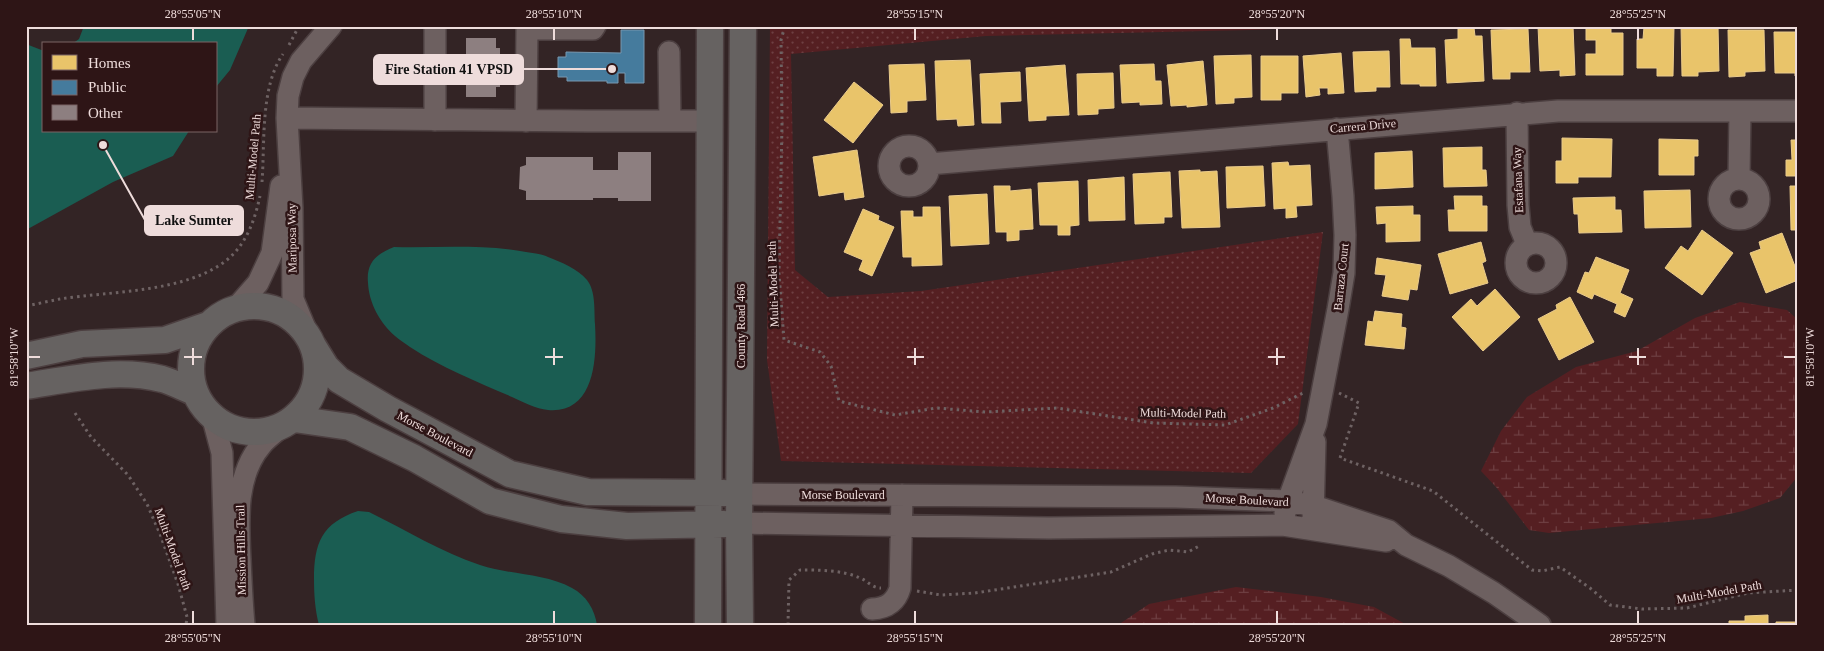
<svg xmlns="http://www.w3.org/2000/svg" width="1824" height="651" font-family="Georgia,serif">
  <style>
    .grass { fill: url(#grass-dots) }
    .wetland { fill: url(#wetland-marsh) }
    .water { fill: #1a5d52 }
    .homes { fill: #e9c46a; stroke: #eacb8c }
    .public { fill: #457b9d; stroke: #7898b0 }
    .building { fill: #8d7f80 }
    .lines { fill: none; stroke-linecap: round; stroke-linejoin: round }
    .minor-casing { stroke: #4c3f40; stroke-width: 24 }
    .major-casing { stroke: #4c3f40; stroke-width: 29 }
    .path { stroke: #6e6263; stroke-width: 3; stroke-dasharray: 2.5 4; stroke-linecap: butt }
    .minor { stroke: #6d6060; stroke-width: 21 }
    .major { stroke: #666261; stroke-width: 26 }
    .ticks { fill: none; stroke: #eedcdb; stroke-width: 2 }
    .labels { text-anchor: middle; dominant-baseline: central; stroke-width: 5; stroke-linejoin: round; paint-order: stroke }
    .street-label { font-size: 12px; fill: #eedcdb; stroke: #2e1516 }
    .leader { fill: none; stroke: #eedcdb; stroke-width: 2 }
    .callout-dot { fill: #eedcdb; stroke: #2e1516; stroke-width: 2 }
    .callout { fill: #eedcdb; stroke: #eedcdb; stroke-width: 2 }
    .callout-label { font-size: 14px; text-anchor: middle; font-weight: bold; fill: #111 }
    .neatline { fill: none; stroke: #eedcdb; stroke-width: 2 }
    .ticks-label { font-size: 12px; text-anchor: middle; fill: #eedcdb }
  </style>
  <defs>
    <pattern id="grass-dots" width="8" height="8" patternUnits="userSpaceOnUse" patternTransform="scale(1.25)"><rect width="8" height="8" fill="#551f22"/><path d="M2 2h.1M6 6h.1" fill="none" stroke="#6e3f42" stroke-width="1.8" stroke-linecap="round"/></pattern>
    <pattern id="wetland-marsh" width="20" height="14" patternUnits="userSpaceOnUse" patternTransform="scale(1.25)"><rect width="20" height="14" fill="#551f22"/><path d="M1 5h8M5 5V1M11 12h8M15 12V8" fill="none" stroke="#6e3f42"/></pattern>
  </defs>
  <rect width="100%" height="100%" fill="#332425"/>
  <path class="grass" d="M770,26h562l-81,4 -265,6 -195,18 4,216 33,27 93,-6 402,-59 -25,192 -47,49 -470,-12 -14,-101z"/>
  <path class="wetland" d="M1740,302l47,8 11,10v156l-18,22 -37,13 -32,7 -162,15 -20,-3 -33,-43 -15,-16 20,-40 26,-34 49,-30 61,-16 58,-33z
    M1236,587l85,10 53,10 33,18h-289l31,-21z"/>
  <path class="water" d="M84,26h165l-19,44 -14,17v-43h-144l7,-5z
    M26,44l18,7v80h145l-16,25 -60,26 -87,48z
    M394,247c43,1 89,-3 132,5 7,1 16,2 22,5 13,5 30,12 39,23 9,11 7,31 8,44 2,34 0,90 -47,86 -12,-1 -25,-8 -36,-13 -34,-15 -70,-29 -102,-50 -5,-4 -11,-7 -15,-11 -15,-13 -26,-33 -27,-53 -2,-20 8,-29 26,-36z
    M358,511l11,1c37,18 72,40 111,53 30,10 64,8 92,23 14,7 23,22 25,37h-278c-4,-15 -5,-31 -5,-46 0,-36 8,-56 44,-68z"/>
  <path class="homes" d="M1538,26h35l2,49 -15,1v-6l-20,1z
    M1595,26h16v7h12v42h-37v-21h10v-14h-10v-12h9z
    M1681,26h37l1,45 -21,1v4h-16z
    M1644,27h30l-1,49h-16v-8h-20v-29h6z
    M1458,28h16l1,8h7l2,45 -37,2 -2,-43 13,-1z
    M1528,29l2,43h-20v7h-17l-2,-49z
    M1728,30h36l1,41 -20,1v4l-16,1z
    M1774,32h24v44h-3v-3h-20z
    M1400,39h10l1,9h24l1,38h-16v-2h-19z
    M1389,51l1,36h-14v4l-21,1 -2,-40z
    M1341,53l3,40 -16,1v-6h-9l1,7 -14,2 -3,-41z
    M1251,55l1,42 -18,1v5l-18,1 -2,-48z
    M1261,56h37v37h-17v7h-20z
    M970,60l4,65 -16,1 -1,-7 -20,1 -2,-59z
    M1203,61l4,44 -20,2v-2l-16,1 -4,-41z
    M924,64l2,36 -19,1v11l-16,1 -2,-48z
    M1154,64l1,17h6l1,23 -22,1v-3l-18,1 -2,-38z
    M1065,65l4,50 -23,1v4l-17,1 -3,-53z
    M1020,72l1,29 -21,1 1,21h-19l-2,-49z
    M1113,73l1,35 -16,1v5l-20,1 -1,-41z
    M854,82l29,23 -30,38 -29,-23z
    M1562,138l50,1 -1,38h-33v6h-22v-22h6z
    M1659,139l39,1v16h-4v19h-35z
    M1791,140h7v36h-12v-16h6z
    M1482,147v23h4l1,16 -43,1 -1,-39z
    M857,150l7,47 -19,3 -1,-8 -25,4 -6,-39z
    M1412,151l1,36 -38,2v-36z
    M1288,162l1,4 21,-1 2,40 -16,1 1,11 -11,1v-10l-12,1 -2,-46z
    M1263,166l2,40 -38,2 -1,-41z
    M1200,170v2l17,-1 3,56 -38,1 -3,-57z
    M1170,172l2,45h-8v6l-29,1 -2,-50z
    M1124,177l1,43 -36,1 -1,-41z
    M1078,181l1,44 -9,1v9h-12v-10h-18l-2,-42z
    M994,186h16v5l21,-2 2,40 -14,1v10l-12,1v-9h-11z
    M1790,186h8v44h-7z
    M1690,190l1,37 -46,1 -1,-37z
    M987,194l2,50 -38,2 -2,-50z
    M1454,196h28v10h5v25h-38l-1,-21h7z
    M1615,197v13h6l1,22 -43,1 -1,-19h-4l-1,-16z
    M1413,206v9h7v26l-34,1v-19l-9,1 -1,-17z
    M923,207h17l2,58 -30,1v-9h-9l-2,-46h12v6h10z
    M863,209l16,7 -1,4 16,7 -22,49 -13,-6 4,-10 -19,-8z
    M1702,230l31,23 -31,42 -37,-27 16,-22 7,5z
    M1782,233l16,41v6l-32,13 -16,-40 11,-4 -2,-7z
    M1481,242l5,19 -4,2 6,20 -38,11 -12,-40z
    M1596,257l33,13 -9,23 13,6 -8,18 -11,-5 3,-8 -23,-10 -2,5 -15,-7 8,-20 4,1z
    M1377,258l44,7 -4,25 -7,-1 -2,11 -26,-4 4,-21 -11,-1z
    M1495,289l25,28 -37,34 -31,-34 19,-18 6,7z
    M1570,297l24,45 -35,18 -21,-41 19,-10 -1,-4z
    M1375,311l27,3 -1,13 5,1 -2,21 -39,-4 3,-24 5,1z
    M1768,615v10h-39v-4h16v-5z
    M1797,617l1,8h-22v-3h21z"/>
  <path class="public" d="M621,30h23v53h-19v-10h-7v10h-11v-2h-40v-4h-9v-20h8v-5l55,1z"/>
  <path class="building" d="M466,38h30v10h4v11h-4v18h4v10h-4v10h-30z
    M618,152h33v49h-33v-3h-25v2h-67v-9l-7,-2 1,-22 6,-2v-8h67v13h25z"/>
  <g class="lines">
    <g class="minor-casing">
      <path id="minor" d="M435,28v92
        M669,52l1,69
        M1517,113l1,92 2,22 7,17
        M287,118l301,3h122
        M526,121l1,-92h66l2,-3
        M889 166a20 20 0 1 1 40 0a20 20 0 1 1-40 0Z
        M929,164l629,-53h240
        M1739,178l1,-67
        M1719 199a20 20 0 1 1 40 0a20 20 0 1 1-40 0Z
        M1516 263a20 20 0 1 1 40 0a20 20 0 1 1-40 0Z
        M236,308l22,-25 14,-30 9,-67
        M308,335l-15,-36 -1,-91 -5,-90 1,-22 5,-19 8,-16 30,-35
        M213,419l9,34 5,172
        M740,494l436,3 112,4 26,5 75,25 17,14 43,21 45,27 46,32
        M1285,513l3,-12 28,-77 22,-115 6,-36 1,-38 -2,-39 -6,-67
        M1313,519l2,-77
        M739,523l310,5 234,-3 103,16
        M872,609c15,-1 24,-7 28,-21l2,-93
        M244,625c-2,-22 -3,-44 -4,-66 -2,-39 -5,-84 22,-115 5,-6 12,-11 18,-16"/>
    </g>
    <g class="major-casing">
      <path id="major" d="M191 369a63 63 0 1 1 126 0a63 63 0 1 1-126 0Z
        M313,346l13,21 13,13 49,29 122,65 78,18 136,1
        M26,356l56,-12 83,-4 43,-15
        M26,386c45,-7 91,-18 136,-7 11,3 22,9 32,13
        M294,419l56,8 64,31 76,43 71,18 66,7 97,-2
        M708,625l2,-599
        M740,625l-1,-102 4,-497"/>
    </g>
    <path class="path" d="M785,26l-4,14 1,84 -3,149 5,67 36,12 11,14 8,35 56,14 41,-7 50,4 71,-4 96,15 72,2 48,-17 32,-16
      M289,45l10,-19
      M262,182c3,-39 -2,-95 21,-128
      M26,306c11,-2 23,-5 34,-7 50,-8 127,-6 168,-40 19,-16 27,-40 32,-63
      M1339,393l20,10 -19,55 93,33 99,79 10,1 18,-4 30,21 20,17 32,4 45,-1 61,-15 50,-3
      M75,413l16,24 37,38 19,29 13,30 18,50 9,33 -1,8
      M917,591l24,4 34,-2 85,-13 51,-8 41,-18 17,-4 19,2 13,-7
      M788,625l1,-45 11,-10c18,0 43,0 60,8 8,3 12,10 21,10"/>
    <use href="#minor" class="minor"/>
    <use href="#major" class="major"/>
  </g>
  <path class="ticks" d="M193,28v12M554,28v12M915,28v12M1277,28v12M1638,28v12M193,348v17M554,348v17M915,348v17M1277,348v17M1638,348v17M28,357h12M184,357h18M545,357h18M907,357h17M1268,357h17M1629,357h17M1784,357h12M193,611v13M554,611v13M915,611v13M1277,611v13M1638,611v13"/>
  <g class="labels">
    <g class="street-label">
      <text transform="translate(1363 126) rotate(-5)">Carrera Drive</text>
      <text transform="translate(253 157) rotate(-85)">Multi-Model Path</text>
      <text transform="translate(1518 180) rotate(-92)">Estafana Way</text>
      <text transform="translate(292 238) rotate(-91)">Mariposa Way</text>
      <text transform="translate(1341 277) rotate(-84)">Barraza Court</text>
      <text transform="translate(773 284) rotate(-92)">Multi-Model Path</text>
      <text transform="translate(741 326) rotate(-90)">County Road 466</text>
      <text transform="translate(1183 413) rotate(1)">Multi-Model Path</text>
      <text transform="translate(435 434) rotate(28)">Morse Boulevard</text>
      <text x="843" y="495">Morse Boulevard</text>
      <text transform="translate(1247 500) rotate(3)">Morse Boulevard</text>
      <text transform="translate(173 549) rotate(70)">Multi-Model Path</text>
      <text transform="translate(241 550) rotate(-91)">Mission Hills Trail</text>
      <text transform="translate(1719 592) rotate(-10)">Multi-Model Path</text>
    </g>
  </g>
  <path class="leader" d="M612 69L523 69M103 145L145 220"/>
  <g class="callout-dot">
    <circle cx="612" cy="69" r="5"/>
    <circle cx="103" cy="145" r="5"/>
  </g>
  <g class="callout">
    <rect x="374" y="55" width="149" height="29" rx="5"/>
    <rect x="145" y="206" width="98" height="29" rx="5"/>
  </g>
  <g class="callout-label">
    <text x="449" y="74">Fire Station 41 VPSD</text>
    <text x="194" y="225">Lake Sumter</text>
  </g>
  <rect width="1824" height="651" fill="none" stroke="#2e1516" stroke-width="55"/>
  <rect x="42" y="42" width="175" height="90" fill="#2e1516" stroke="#7b6565"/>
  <rect x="52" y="55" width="25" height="15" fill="#e9c46a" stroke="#7b6565"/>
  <text x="88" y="68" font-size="15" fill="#eedcdb">Homes</text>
  <rect x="52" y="80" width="25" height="15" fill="#457b9d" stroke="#7b6565"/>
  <text x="88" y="92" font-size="15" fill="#eedcdb">Public</text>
  <rect x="52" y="105" width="25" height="15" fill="#8d7f80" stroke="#7b6565"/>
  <text x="88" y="118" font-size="15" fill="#eedcdb">Other</text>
  <rect x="28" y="28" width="1768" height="596" class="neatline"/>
  <g class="ticks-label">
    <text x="193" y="18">28°55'05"N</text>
    <text x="554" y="18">28°55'10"N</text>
    <text x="915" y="18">28°55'15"N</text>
    <text x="1277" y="18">28°55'20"N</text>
    <text x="1638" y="18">28°55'25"N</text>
    <text transform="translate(1810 357) rotate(-90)" y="4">81°58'10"W</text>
    <text transform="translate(14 357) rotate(-90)" y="4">81°58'10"W</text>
    <text x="193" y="642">28°55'05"N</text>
    <text x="554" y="642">28°55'10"N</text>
    <text x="915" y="642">28°55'15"N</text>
    <text x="1277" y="642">28°55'20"N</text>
    <text x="1638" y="642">28°55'25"N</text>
  </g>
</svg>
